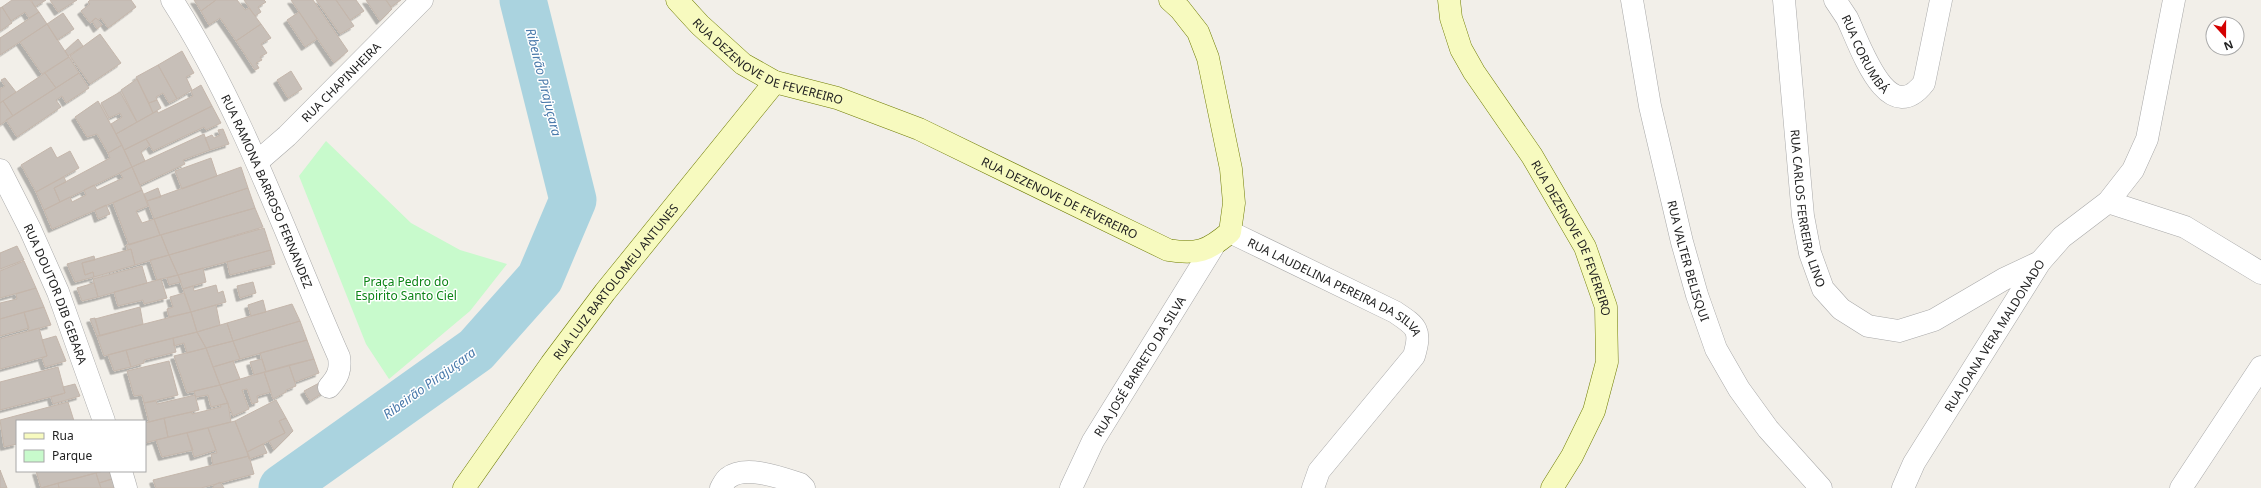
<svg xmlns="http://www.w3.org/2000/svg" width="2261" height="488" font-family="'Noto Sans',sans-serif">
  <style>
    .park { fill: #c8facc }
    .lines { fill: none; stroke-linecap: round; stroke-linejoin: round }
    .river { stroke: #aad3df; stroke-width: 47 }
    .building { fill: #c7bfb8; stroke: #c4b6ab; filter: url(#shadow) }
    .street-casing { stroke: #a9a9a9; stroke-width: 23 }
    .secondary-casing { stroke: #707d05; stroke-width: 23 }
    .street { stroke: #fff; stroke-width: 22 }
    .secondary { stroke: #f7fabf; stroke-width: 22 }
    .labels { text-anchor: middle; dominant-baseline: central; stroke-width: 3; stroke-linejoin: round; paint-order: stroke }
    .street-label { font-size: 12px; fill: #222; stroke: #fff }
    .park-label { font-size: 12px; fill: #0c8416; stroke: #fff }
    .water-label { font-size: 13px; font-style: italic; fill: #4a7aab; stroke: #fff }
  </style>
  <defs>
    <filter id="shadow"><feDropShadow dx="-3.5" dy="3.5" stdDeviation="0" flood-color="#0004"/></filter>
  </defs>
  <rect width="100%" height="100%" fill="#f2efe9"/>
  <path class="park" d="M326,141l85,82 49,27 47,14 -37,47 -81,68 -23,-35 -67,-168z"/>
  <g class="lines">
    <path class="river" d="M282,488l194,-138 64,-72 33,-78 -50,-200"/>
  </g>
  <path class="building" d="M12,0h18l9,12 -10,6 -4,-6 -14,9 -9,-14z
    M31,0h15l-11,7z
    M50,0h27l-19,12z
    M90,0h41l5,7 -28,21 -7,-10 -3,2 -2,-2 -6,5 -9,-12 9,-7 -2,-2z
    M194,0h22l-15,11z
    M216,0h21l8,10 4,-2 12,16 -25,17 -16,-23 -11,7 -8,-14z
    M244,0h20l2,2 -8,5 3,5 -6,4z
    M291,0h22l35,51 -14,12z
    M316,0h20l18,26 -14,8z
    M336,0h20l8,11 -14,9z
    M366,0h20l6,9 -12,12z
    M386,0h15l-10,7z
    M2,7l10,16 -12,8v-23z
    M39,12l8,12 -47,31v-17z
    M299,12l18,27 -12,8 -18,-27z
    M63,13l11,16 -17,11 -10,-16z
    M96,18l6,7 -5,4 -5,-8z
    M47,24l22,33 -27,17 -22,-32z
    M261,24l10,14 -10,6 6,9 -7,4 2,3 -6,3 3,5 -4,2 -19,-29z
    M100,34l21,29 -31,21 -20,-28z
    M78,39l5,7 -15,10 -3,-5z
    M182,51l12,22 -8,4 6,13 -15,9 -19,-34z
    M69,57l10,16 -23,15 -11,-15z
    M158,65l19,34 -8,4 -6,-10 -7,4 1,3 -8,3 -13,-26z
    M291,71l11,18 -14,9 -11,-18z
    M45,73l11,15 -43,28 -10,-15z
    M79,73l10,15 -23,15 -4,-7 -6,4 5,7 -44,30 -11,-17z
    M5,78l11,14 -16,11v-14l5,-3 -4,-6z
    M137,79l16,34 -16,9 -16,-32z
    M201,85l11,21 -88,44 -8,-16 41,-23 1,2 35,-17 -2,-5z
    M120,92l17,30 -21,12 -5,-10 11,-7 -2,-4 -11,5 -8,-15z
    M157,100l4,8 -8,5 -4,-10z
    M3,101l10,15 -13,9v-22z
    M98,101l24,44 -14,8 -11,-19 -10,3 -12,-20z
    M212,106l9,17 -15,7 -2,-3 -51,24 -7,-12z
    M223,129l6,15 -19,6 -5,-12 7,-3 2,3 6,-3 -2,-5z
    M204,134l6,16 -27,10 2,4 -45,21 -8,-18z
    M146,139l4,6 -9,7 4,9 -13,6 -8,-17z
    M122,145l10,22 -72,35 -6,-14 56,-30 -2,-5z
    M51,147l6,11 13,-7 9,17 -43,24 -15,-27z
    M211,158l6,18 -35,13 -7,-18z
    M132,167l10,23 -90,39 -8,-19 26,-13 2,5 14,-7 -2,-5 10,-5 3,5 26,-12 -3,-5z
    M241,167l7,21 -94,31 -7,-18z
    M64,177l2,5 -12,6 6,14 -16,8 -8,-18z
    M158,188l3,9 -14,4 -3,-7z
    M248,188l7,20 -95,27 -6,-16z
    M142,190l6,16 -12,5 6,12 12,-4 6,16 -31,10 -16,-42z
    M106,205l4,9 -12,5 -3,-9z
    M255,208l8,19 -94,28 -8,-20z
    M264,228l7,22 -93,25 -9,-20z
    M161,235l8,20 -34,10 -4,-16 -3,1 -2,-5z
    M17,246l7,14 -24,9v-16z
    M131,249l4,16 -41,12 -1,-5 -8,3 -3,-12z
    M271,250l4,14 -45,11 -3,-13z
    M169,255l9,20 -21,5 -7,-20z
    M94,256l1,4 -13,3 3,12 8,-3 1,5 -19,5 -8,-18z
    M24,261l12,27 -36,10v-27z
    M142,266l5,17 -49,14 -5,-18z
    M203,268l3,14 -23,7 -5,-14z
    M178,275l3,7 -12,3 -2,-7z
    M161,279l6,19 -23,6 -1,-4 -25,6 -4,-14z
    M253,282l3,11 -16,5 -3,-12z
    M94,283l4,14 -16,4 -5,-13z
    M216,285l2,8 5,-2 3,11 -35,10 -8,-23 10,-3 1,5z
    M36,288l8,19 -44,12v-16l17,-4 -1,-5z
    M184,293l7,19 -22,5 -2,-8 6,-2 -3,-10z
    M263,300l3,12 -15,4 -3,-11z
    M292,304l8,17 -67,20 -6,-18z
    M216,305l4,20 -23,7 -6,-20z
    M44,307l7,18 -22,6 -5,-19z
    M140,307l3,17 -43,12 -5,-17z
    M24,312l5,16 -29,8v-17z
    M191,312l6,20 -93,24 -7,-20z
    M95,318l5,18h-3l-7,-17z
    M300,321l7,19 -67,19 -7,-18z
    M227,323l6,18 -27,7 -9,-16z
    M39,328l8,28 -47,13v-30z
    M197,332l9,16 -19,5 -3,-10 -10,3 -1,-8z
    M56,336l10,25 -21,6 -3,-9 5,-2 -5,-16z
    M173,338l3,14 -32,8v3l-13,4 -5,-17z
    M307,340l7,19 -48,13 -6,-19z
    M233,341l7,18 -27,8 -7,-19z
    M206,348l14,37 -33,8 -13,-37z
    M126,350l5,17 -17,4 -6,-16z
    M262,359l4,13 -12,3 -4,-13z
    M314,359l5,14 -24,9 -6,-17z
    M169,361l9,34 -34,8 -2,-8 -8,1 -7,-25z
    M233,361l7,18 -20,6 -7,-18z
    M289,365l7,21 -10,4v2l-13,7 -9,-27z
    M58,367l7,26 -65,17v-28z
    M264,372l7,20 -14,4 1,6 -6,2 -5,-15 -5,1 7,19 -16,7 -13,-31z
    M321,382l5,9 -16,10 -6,-10z
    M75,384l5,12 -27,8 -2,-7 14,-4 -2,-6z
    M220,385l8,18 -17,4 -3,-12 -12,2 -1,-2 -1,-4z
    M195,395l4,15 -50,12 -5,-19 12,-2 1,3z
    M276,400l10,18 -7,3 6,12 -38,19 -12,-31z
    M68,402l6,19h-57v23l-13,3 -4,-27z
    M228,403l3,19 -63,15 -4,-19 28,-6v2l29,-7 -1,-2z
    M164,418l4,19 -23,6v-20z
    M286,418l7,13 -19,19 -5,-9 16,-8 -6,-12z
    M235,421l14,35 -36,9 -2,-11 6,-1 -9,-25z
    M208,428l8,22 -22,7 -7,-24z
    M187,433l6,17 -31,7 -6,-17z
    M263,444l4,9 -18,6 -2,-7z
    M249,456l5,18 -53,14h-45l-3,-8z
    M0,470l7,18h-7z
    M36,471h67l-62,17z
    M103,471h6l3,8 -13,4 -3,-10z
    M96,473l5,15h-42l-1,-5z
    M112,479l3,9h-14l-2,-5z
    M220,482l4,6h-12l2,-1 -1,-1z
    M58,483l1,5h-18z"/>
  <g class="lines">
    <g class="street-casing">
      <g id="street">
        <path id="s1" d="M172,0c71,111 114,237 167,357 2,13 -1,20 -10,30"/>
        <path id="s2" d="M1632,0l18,106 32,136 15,53 19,54 23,40 29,40 53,59"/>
        <path id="s3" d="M1784,0l19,216 7,37 13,36 18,20 27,17 31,5 35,-11 70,-41 36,-17"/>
        <path id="s4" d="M1835,0c4,6 8,12 12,18 12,24 40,113 77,65l17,-83"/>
        <path id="s5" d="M257,162l30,-26 135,-136"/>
        <path id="s6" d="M0,170l30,59 28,63 46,129"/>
        <path d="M2108,202l77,25 76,46"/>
        <path id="s7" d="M1230,232l165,80c21,14 27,17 19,44l-95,115 -6,17"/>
        <path d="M121,471l5,17"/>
        <path d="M721,488c2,-3 4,-8 7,-10 17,-14 54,0 72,6l4,4"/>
        <path id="s8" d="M1071,488l22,-47 120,-194"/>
        <path id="s9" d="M1903,488l11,-25 126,-201 22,-25 46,-35 25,-32 14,-31 27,-139"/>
        <path d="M2181,488l80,-121"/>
      </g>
    </g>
    <g class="secondary-casing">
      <g id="secondary">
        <path id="s10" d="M677,0l23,25 43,39 32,18 62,16 82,31 249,121c29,5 40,1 62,-18l4,-29 -3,-34 -23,-111 -10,-26 -18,-23 -10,-9"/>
        <path id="s11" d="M1449,0l2,18 10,31 13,23 58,84 53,91 21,60 1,55 -13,49 -22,45 -20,32"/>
        <path id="s12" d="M464,488l87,-124 54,-72 170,-210"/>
      </g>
    </g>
    <use href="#street" class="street"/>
    <use href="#secondary" class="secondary"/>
  </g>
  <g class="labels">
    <g class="street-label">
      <text stroke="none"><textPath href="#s4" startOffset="62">RUA CORUMBÁ</textPath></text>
      <text stroke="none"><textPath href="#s10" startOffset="113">RUA DEZENOVE DE FEVEREIRO</textPath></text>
      <text stroke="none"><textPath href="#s5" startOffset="116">RUA CHAPINHEIRA</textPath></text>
      <text stroke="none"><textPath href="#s1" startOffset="214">RUA RAMONA BARROSO FERNANDEZ</textPath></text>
      <text stroke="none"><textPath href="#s10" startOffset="437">RUA DEZENOVE DE FEVEREIRO</textPath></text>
      <text stroke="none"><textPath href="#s3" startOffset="210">RUA CARLOS FERREIRA LINO</textPath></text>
      <text stroke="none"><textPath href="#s11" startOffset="271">RUA DEZENOVE DE FEVEREIRO</textPath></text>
      <text stroke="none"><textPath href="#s2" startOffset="267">RUA VALTER BELISQUI</textPath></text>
      <text stroke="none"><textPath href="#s12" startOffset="256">RUA LUIZ BARTOLOMEU ANTUNES</textPath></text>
      <text stroke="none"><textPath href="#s7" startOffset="119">RUA LAUDELINA PEREIRA DA SILVA</textPath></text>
      <text stroke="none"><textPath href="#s6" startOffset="136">RUA DOUTOR DIB GEBARA</textPath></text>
      <text stroke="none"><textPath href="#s9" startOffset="178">RUA JOANA VERA MALDONADO</textPath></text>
      <text stroke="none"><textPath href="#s8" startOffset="140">RUA JOSÉ BARRETO DA SILVA</textPath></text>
    </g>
    <g class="park-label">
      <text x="406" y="281">Praça Pedro do<tspan x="406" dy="14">Espirito Santo Ciel</tspan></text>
    </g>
    <g class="water-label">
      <text transform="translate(544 82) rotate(76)">Ribeirão Pirajuçara</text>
      <text transform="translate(429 383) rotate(-36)">Ribeirão Pirajuçara</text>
    </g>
  </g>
  <rect x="16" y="420" width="130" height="52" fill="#ffffff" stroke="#a7a7a7"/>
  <rect x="24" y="433" width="20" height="6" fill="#f7fabf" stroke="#a7a7a7"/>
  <text x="52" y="440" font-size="12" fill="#222222">Rua</text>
  <rect x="24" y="450" width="20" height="12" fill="#c8facc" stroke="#a7a7a7"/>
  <text x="52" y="460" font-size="12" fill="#222222">Parque</text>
  <g transform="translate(2225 36) rotate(159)"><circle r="19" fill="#ffffff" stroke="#a7a7a7"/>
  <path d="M0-3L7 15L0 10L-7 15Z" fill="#d40000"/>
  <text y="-6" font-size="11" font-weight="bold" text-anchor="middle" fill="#222222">N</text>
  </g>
</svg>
